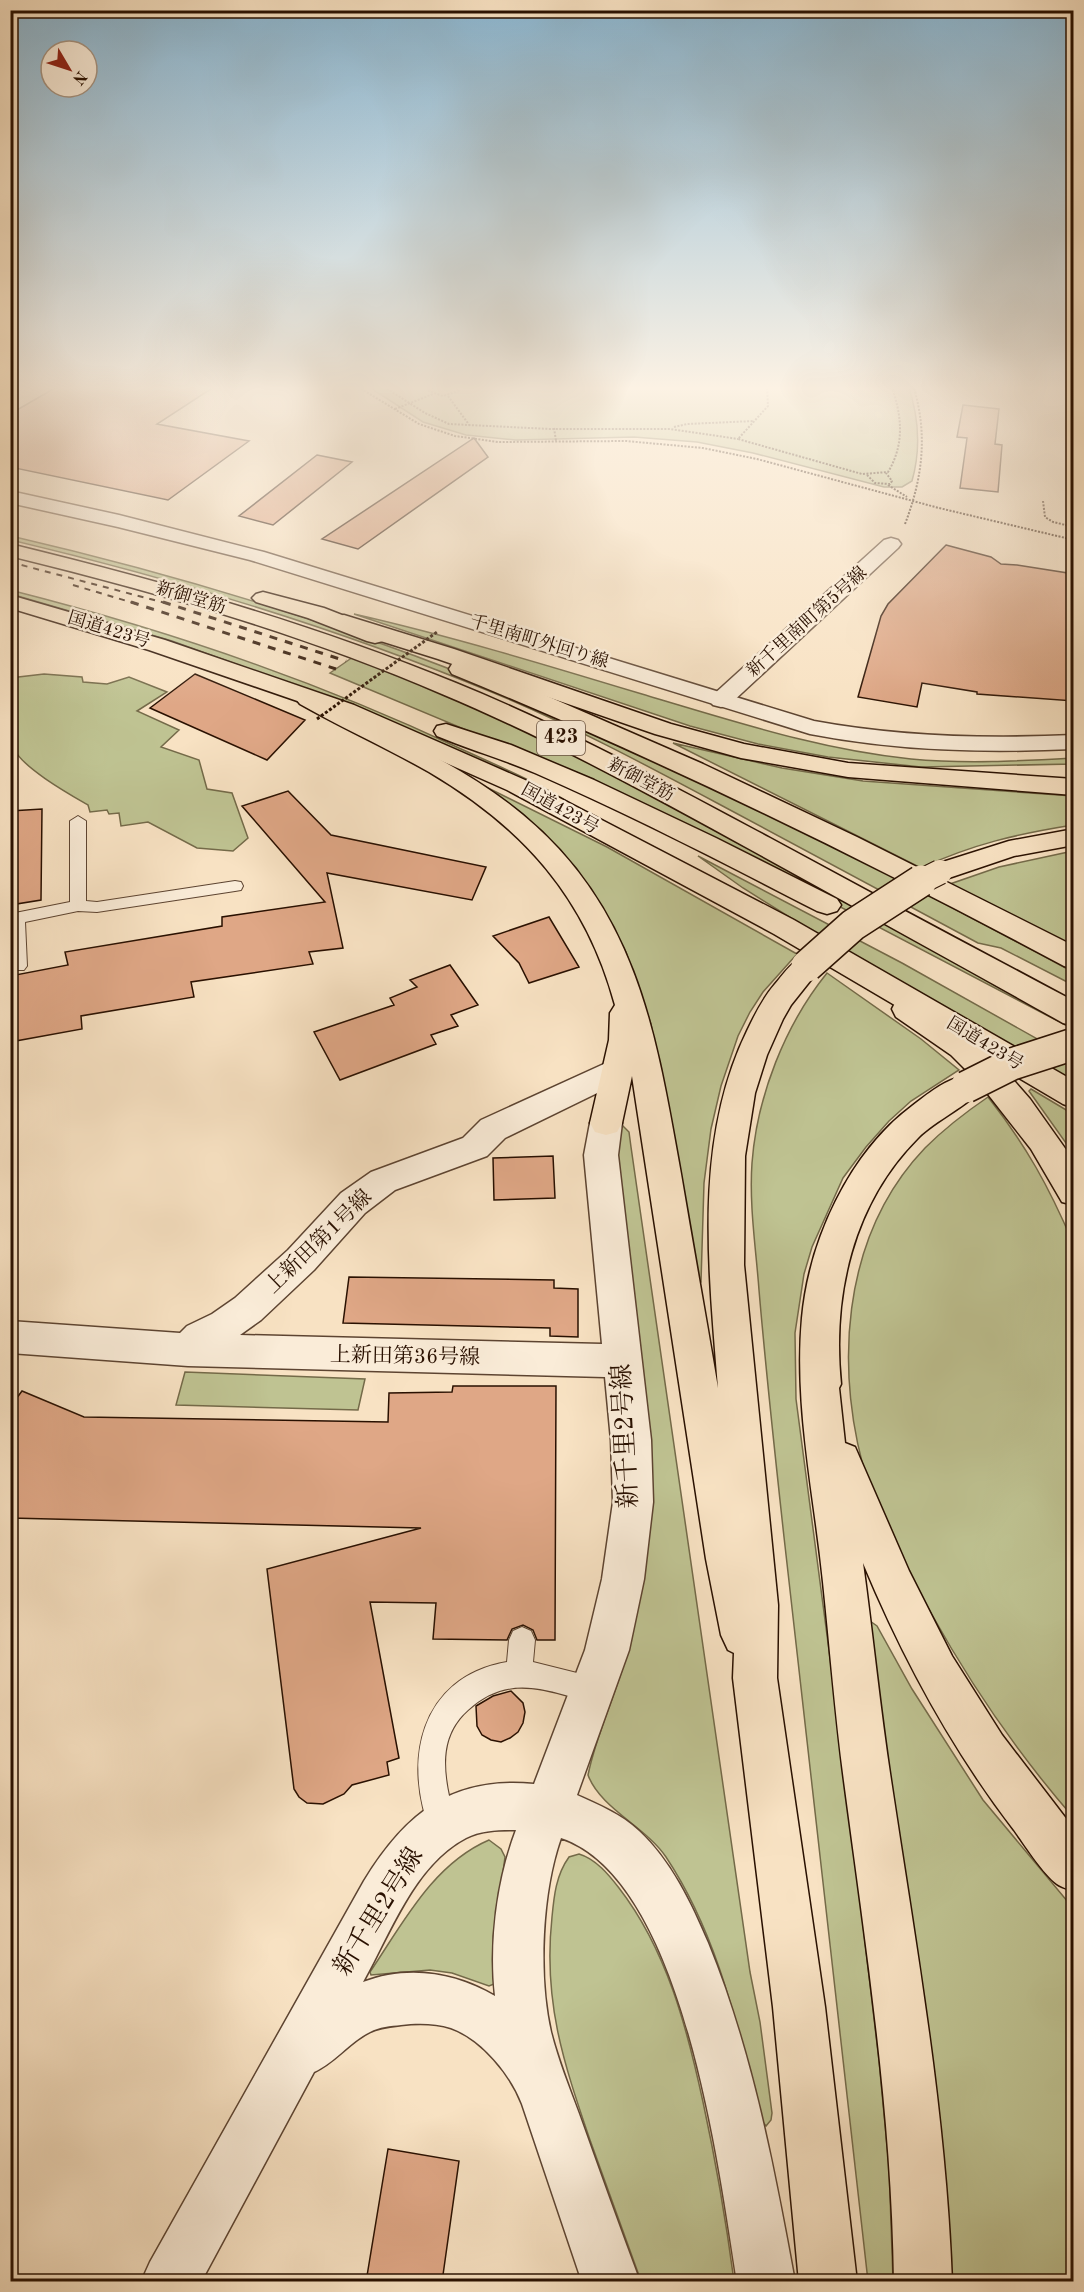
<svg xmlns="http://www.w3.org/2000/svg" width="1084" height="2292" font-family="'Old Standard TT','Noto Serif JP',serif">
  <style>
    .green { fill: #bfc392; stroke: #746a49; stroke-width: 1.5 }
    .building { fill: #dfa786; stroke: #291000; stroke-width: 1.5 }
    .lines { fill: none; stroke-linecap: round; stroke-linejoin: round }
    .service-casing { stroke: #5d4431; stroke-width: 2 }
    .minor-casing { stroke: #5d4431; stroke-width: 3 }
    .tertiary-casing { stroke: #5d4431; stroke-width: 3 }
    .primary-casing { stroke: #291000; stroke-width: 3 }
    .trunk-casing { stroke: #291000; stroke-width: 3 }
    .path { stroke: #291000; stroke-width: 2; stroke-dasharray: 2 1.5; stroke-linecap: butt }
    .service { fill: #faecd8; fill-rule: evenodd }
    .minor { fill: #faecd8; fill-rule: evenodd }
    .tertiary { fill: #faecd8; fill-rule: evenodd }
    .primary { fill: #f8e2c3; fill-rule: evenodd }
    .trunk { fill: #f8e2c3; fill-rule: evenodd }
    .rail-far1 { stroke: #291000; stroke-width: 2; stroke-dasharray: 6 6; stroke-linecap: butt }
    .rail { stroke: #291000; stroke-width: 3; stroke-dasharray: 8 8; stroke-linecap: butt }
    .primary-bridge-far1-casing { stroke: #291000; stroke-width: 26; stroke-linecap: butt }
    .primary-bridge-casing { stroke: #291000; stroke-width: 34; stroke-linecap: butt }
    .path-bridge { stroke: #291000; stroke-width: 3; stroke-dasharray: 3 2; stroke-linecap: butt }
    .primary-bridge-far1 { stroke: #f8e2c3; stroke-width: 24 }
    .primary-bridge { stroke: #f8e2c3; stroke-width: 31 }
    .labels { text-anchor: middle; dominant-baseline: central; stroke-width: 5; stroke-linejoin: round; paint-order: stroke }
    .far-street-label { font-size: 18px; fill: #291000; stroke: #faecd8 }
    .shield { fill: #faecd8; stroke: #685241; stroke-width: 1.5 }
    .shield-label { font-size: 20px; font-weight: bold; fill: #291000 }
    .street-label { font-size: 21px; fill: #291000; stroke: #faecd8 }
    .near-street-label { font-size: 26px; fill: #291000; stroke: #faecd8 }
  </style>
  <rect width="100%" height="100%" fill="#f8e2c3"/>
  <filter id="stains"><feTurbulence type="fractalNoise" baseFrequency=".00333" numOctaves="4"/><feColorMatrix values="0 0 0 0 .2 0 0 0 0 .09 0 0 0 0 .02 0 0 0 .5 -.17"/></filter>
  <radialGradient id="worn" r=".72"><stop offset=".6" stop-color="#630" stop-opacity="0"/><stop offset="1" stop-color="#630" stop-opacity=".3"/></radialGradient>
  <path class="green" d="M366,385h542c11,32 13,64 4,96l-10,6h-18l-131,-34 -56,-11 -63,-5 -118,3 -50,-5 -43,-13z
    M11,536c198,46 395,108 582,193 163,75 322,158 480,243v13l-72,-37 -23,-5c-87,-47 -174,-94 -261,-140 -73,-39 -146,-78 -223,-110 -156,-65 -319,-114 -483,-153z
    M10,590c154,39 305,90 449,158 39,18 81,35 117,59l-268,-117 -136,-49 -161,-47z
    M354,614c101,23 202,54 301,84 85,25 167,52 256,61 54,5 108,2 162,-1v6l-152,3 -93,-10 -70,-13 -68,-18z
    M353,657l73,28 129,56 518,280v8l-345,-181 -197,-91 -201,-84z
    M44,674l38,3 1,5 24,2 22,-7 38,15 -30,19 42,19 -18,17 38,13 8,29 25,4 16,45 -15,13 -36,-3 -49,-26 -27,4 -2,-13 -10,1 -2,-4 -17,2 -2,-7c-19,-11 -65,-37 -74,-56 -8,-16 -4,-53 -4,-71z
    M673,743l109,25 81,13 210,15v29c-56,9 -100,19 -152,43z
    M486,787l121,60 190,107 -34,38 -13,20 -12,24 -17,50 -10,43 -7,54 -3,99 -2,1 -48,-259 -25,-72 -37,-63z
    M1073,851v96l-123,-63 49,-17z
    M698,856l204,107 171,96v26l-184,-106 -146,-91z
    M827,973l94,66 38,31 -48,31 -22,20 -23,26 -23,31 -31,69 -8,27 -9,59 1,66 50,381 33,281 10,106 4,114h-25c-27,-248 -57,-496 -84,-744 -9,-82 -18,-164 -25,-247 -3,-41 -10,-85 -7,-127 5,-67 33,-138 75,-190z
    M1031,1089l42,25v39l-44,-62z
    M988,1097c38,48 61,90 85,146v574c-54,-62 -102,-132 -142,-204 -22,-39 -48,-85 -62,-127 -36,-112 -29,-249 56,-338 19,-19 41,-36 63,-51z
    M620,1123l9,9 2,15 119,825 10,50 12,91 -1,7 -5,6 -4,-5c-24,-91 -43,-184 -96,-264 -20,-30 -66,-49 -78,-82 8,-40 27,-79 38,-118 14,-50 22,-101 25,-153l-35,-354z
    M185,1372l180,7 -7,31 -182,-5z
    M870,1621l7,5 35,63 71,111 90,108v373h-123v-45l-8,-87 -74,-509z
    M489,1840l12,9 4,8 -11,82v45l-5,2 -37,-13 -22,-3 -59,5 -1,-3c33,-49 63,-108 119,-132z
    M579,1854c17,5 30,21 40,34 48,62 68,140 84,214 13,60 23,119 31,179h-93c-17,-47 -34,-94 -51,-141 -27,-79 -47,-139 -38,-223 2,-21 4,-42 17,-60z"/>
  <path class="building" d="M60,385h157l-60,39 92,17 -81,59 -158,-33v-53z
    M963,405l36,4 -4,35 7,1 -4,47 -38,-4 7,-50 -10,-1z
    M474,438l14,19 -130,92 -36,-10z
    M317,455l35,7 -79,63 -34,-9z
    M946,545l45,12 10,7 16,1 57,9v127l-97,-7v-2l-55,-9 -5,24 -59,-10 23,-81 7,-12z
    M195,674l110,46 -38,40 -117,-52z
    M288,791l43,44 155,32 -14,33 -145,-27 16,75 -34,4 4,12 -122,18 3,15 -113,19 1,13 -72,13v-66l58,-11 -3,-13 157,-26v-9l103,-15 -83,-96z
    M42,809l-1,91 -31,5v-94z
    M549,917l30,50 -50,16 -10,-20 -26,-27z
    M450,965l28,40 -27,10 7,11 -27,9 5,9 -96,36 -26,-48 80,-27 -4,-7 27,-11 -7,-7z
    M553,1156l2,42 -61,2 -1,-42z
    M349,1277l205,3v8l24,1v48l-28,-1v-8l-207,-5z
    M453,1386h103l-1,254h-18l-4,-10 -10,-5 -11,4 -5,11 -74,-1 3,-36 -66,-1 29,156 -12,4 2,13 -37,10 -8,9 -21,10 -16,-1 -8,-6 -5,-8 -27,-220 154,-41 -411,-10v-111l12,-16 62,26 304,5 1,-29 63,-1z
    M511,1691l12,12 2,9 -2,11 -5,9 -8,6 -9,4 -10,-2 -9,-5 -5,-9 -1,-20 17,-10z
    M388,2149l71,12 -17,121h-76z"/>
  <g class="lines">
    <g class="service-casing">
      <path id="service" d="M78,816l8,5v80l11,1 138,-21 6,1 2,4 -2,4 -6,1 -138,21 -19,-1 -53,11 2,44 -3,4h-12l-2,-56 60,-12v-81z
        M522,1627l9,4 4,9 -2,22 60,15 9,4 4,9 -4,9c-11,5 -18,1 -30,-2 -40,-12 -71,-17 -104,13 -27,24 -26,56 -18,90 3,13 7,22 2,35l-10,4 -10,-4c-30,-72 -13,-158 75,-173l2,-22 4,-9z"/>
    </g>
    <g class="minor-casing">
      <path id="minor" d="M891,538l7,2 3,4 -3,4 -169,157 -8,2 -8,-2 -4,-5 4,-5 171,-155z
        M617,1058l11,4 5,8 -5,8 -123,60 -18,18 -92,34 -30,23 -51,57 -53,50 -21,15 362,9 -18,-189 6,-32 5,-9 11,-3 11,3 5,9 -4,32 33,285 2,62 -9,77 -15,71 -52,145c22,10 44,19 62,36 32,30 52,72 69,112 44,108 66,224 87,339h-58c-18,-113 -53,-403 -176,-444 -19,54 -23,137 -10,194 7,28 18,55 28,82 20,56 40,112 61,168h-58l-60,-178c-11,-29 -40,-65 -71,-76 -16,-5 -34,-5 -50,-3 -10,1 -22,2 -31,7 -21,10 -35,31 -56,40l-113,210h-60l9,-20 214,-381c41,-67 87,-105 170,-97l51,-134 17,-71 11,-77 -2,-62 -6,-63 -417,-11 -178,-13v-32l170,12 7,-7 25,-12 23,-16 53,-48 53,-57 30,-21 92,-34 18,-18zM516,1830c-19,50 -27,112 -21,166 -40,-24 -88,-31 -132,-14 27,-48 51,-117 103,-144 15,-8 34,-8 50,-8z"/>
    </g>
    <g class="tertiary-casing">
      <path id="tertiary" d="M10,491l109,24 145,37 550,169c86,16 172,18 260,14v14c-90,4 -176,2 -264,-15l-560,-174 -132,-33 -108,-24z"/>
    </g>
    <g class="primary-casing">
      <path id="primary" d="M344,615l110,34 217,75 73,20 104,19 226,16v16l-226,-18 -107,-19 -86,-24 -217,-75 -102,-32 -3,-5 3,-5z
        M308,692l8,2c70,40 145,69 207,121 115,96 133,220 158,359 12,72 25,143 37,214 -9,-119 -25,-246 29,-357 8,-17 16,-33 28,-47 13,-15 21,-31 42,-25l5,7 -31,39 -8,14 -16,36 -12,38 -10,63 -1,109 34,340 -1,73 48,329 32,275h-58l-26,-275 -40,-329 1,-25 -6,-3 -7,-15 -15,-76 -74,-483 -10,47 -5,9 -11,3 -11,-3 -5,-9 19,-83 1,-27 5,-8c-29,-107 -91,-177 -186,-233 -42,-24 -87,-44 -129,-68l-4,-5 4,-5z
        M1074,829v16l-60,11 -74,25 -10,-3 -4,-6 4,-6 79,-25z
        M907,998l11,3 54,38 31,29 27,31 44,62v44l-12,-3 -31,-53 -51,-65 2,3c-10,17 -48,34 -64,51 -65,65 -86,157 -77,246l-2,4 6,55 10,4 54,124 43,85 50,79 72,94v62c-6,-2 -13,-4 -17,-7 -14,-10 -33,-40 -43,-54 -63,-82 -111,-171 -151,-267 10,73 17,145 28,217 25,167 55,332 61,502h-58c-2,-169 -28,-334 -50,-501 -9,-67 -14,-133 -21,-199 -9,-88 -29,-176 -21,-264 7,-77 47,-165 110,-212 16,-12 42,-35 62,-28l-23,-23 -55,-38 -4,-8 4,-8z"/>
    </g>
    <g class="trunk-casing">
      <path id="trunk" d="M10,544c152,37 302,80 446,139 108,44 211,100 314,155 101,55 202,109 304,163v25l-11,-3c-103,-58 -207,-115 -310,-172 -102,-56 -204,-112 -311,-157 -139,-60 -285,-102 -432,-138z
        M263,592l61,16 59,23 3,5 -3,5 -8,2 -8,-2 -59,-23 -52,-16 -4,-4 4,-4z
        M10,595l155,45 189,65 171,75 269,140 280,161v27l-11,-4 -289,-170 -267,-144 -169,-75 -189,-65 -139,-42z
        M460,662l87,34 156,68 154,73 217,109v23l-10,-3c-200,-107 -402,-206 -612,-292l-3,-5 3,-5z
        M446,724l65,21 83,35 122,58 121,61 4,6 -4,6 -10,3 -10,-3c-93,-48 -186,-96 -282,-138 -32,-14 -65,-23 -98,-37l-3,-5 3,-5z"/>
    </g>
    <path class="path" d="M355,385l64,39 36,12 43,6 128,-1 77,7 54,11 182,49 135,32
      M381,385l44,28 24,11 101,5h120l68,10
      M435,385l-6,6 14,5 16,-5 -5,-6
      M816,385l-49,3 1,18 -30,33 124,35 26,-2c17,-28 14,-57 3,-87
      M448,396l22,30
      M395,409l38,-15
      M674,427l13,-3 67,-3
      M554,428l2,13
      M867,475l8,8 15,1 2,-3 -6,-8
      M888,485l19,12
      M1043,501l2,16 8,5 21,5
      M905,524c18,-47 23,-91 8,-139"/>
    <use href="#service" class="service"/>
    <use href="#minor" class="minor"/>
    <use href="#tertiary" class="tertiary"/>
    <use href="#primary" class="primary"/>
    <use href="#trunk" class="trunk"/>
    <path class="rail-far1" d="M10,562l159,42
      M73,585l64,19"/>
    <path class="rail" d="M131,602l205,67
      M163,602l183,59"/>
    <g class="primary-bridge-far1-casing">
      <path id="primary-bridge-far1" d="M918,883l22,-11"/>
    </g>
    <g class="primary-bridge-casing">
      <path id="primary-bridge" d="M807,966l46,-41 68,-44
        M966,1087l46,-23 62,-20"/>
    </g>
    <path class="path-bridge" d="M317,719l120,-87"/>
    <use href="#primary-bridge-far1" class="primary-bridge-far1"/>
    <use href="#primary-bridge" class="primary-bridge"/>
  </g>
  <linearGradient id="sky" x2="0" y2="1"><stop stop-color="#8ab8d5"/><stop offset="0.55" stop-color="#fcf2e4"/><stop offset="1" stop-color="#fcf2e4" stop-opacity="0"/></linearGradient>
  <rect width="1084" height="706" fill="url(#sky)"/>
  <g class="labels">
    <g class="far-street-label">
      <text transform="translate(191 598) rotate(17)">新御堂筋</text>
      <text transform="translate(807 622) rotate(-42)">新千里南町第5号線</text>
      <text transform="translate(109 630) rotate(17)">国道423号</text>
      <text transform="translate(539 642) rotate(17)">千里南町外回り線</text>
      <text transform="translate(641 780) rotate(28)">新御堂筋</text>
      <text transform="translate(560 809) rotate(29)">国道423号</text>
      <text transform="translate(985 1044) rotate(31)">国道423号</text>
    </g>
    <rect class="shield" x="537" y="721" width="48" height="34" rx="4.5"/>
    <g class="shield-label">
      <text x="561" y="738">423</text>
    </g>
    <g class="street-label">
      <text transform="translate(319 1242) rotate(-44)">上新田第1号線</text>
      <text transform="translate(405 1357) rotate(1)">上新田第36号線</text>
    </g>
    <g class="near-street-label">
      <text transform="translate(626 1436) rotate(-93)">新千里2号線</text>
      <text transform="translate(379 1912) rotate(-58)">新千里2号線</text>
    </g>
  </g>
  <rect width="1084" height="2292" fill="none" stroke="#f8e2c3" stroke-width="36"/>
  <rect x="12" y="12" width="1060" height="2268" fill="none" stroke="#291000" stroke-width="3"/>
  <rect x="18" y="18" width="1048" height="2256" fill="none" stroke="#291000" stroke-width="1.5"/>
  <g transform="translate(69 69) rotate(129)"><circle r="28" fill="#faecd8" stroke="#a69482" stroke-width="1.5"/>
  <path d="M0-4.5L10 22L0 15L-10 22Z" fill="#8f2418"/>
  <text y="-9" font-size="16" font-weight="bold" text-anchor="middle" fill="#291000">N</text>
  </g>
  <rect width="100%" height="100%" filter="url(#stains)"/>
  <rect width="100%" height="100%" fill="url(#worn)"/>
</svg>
